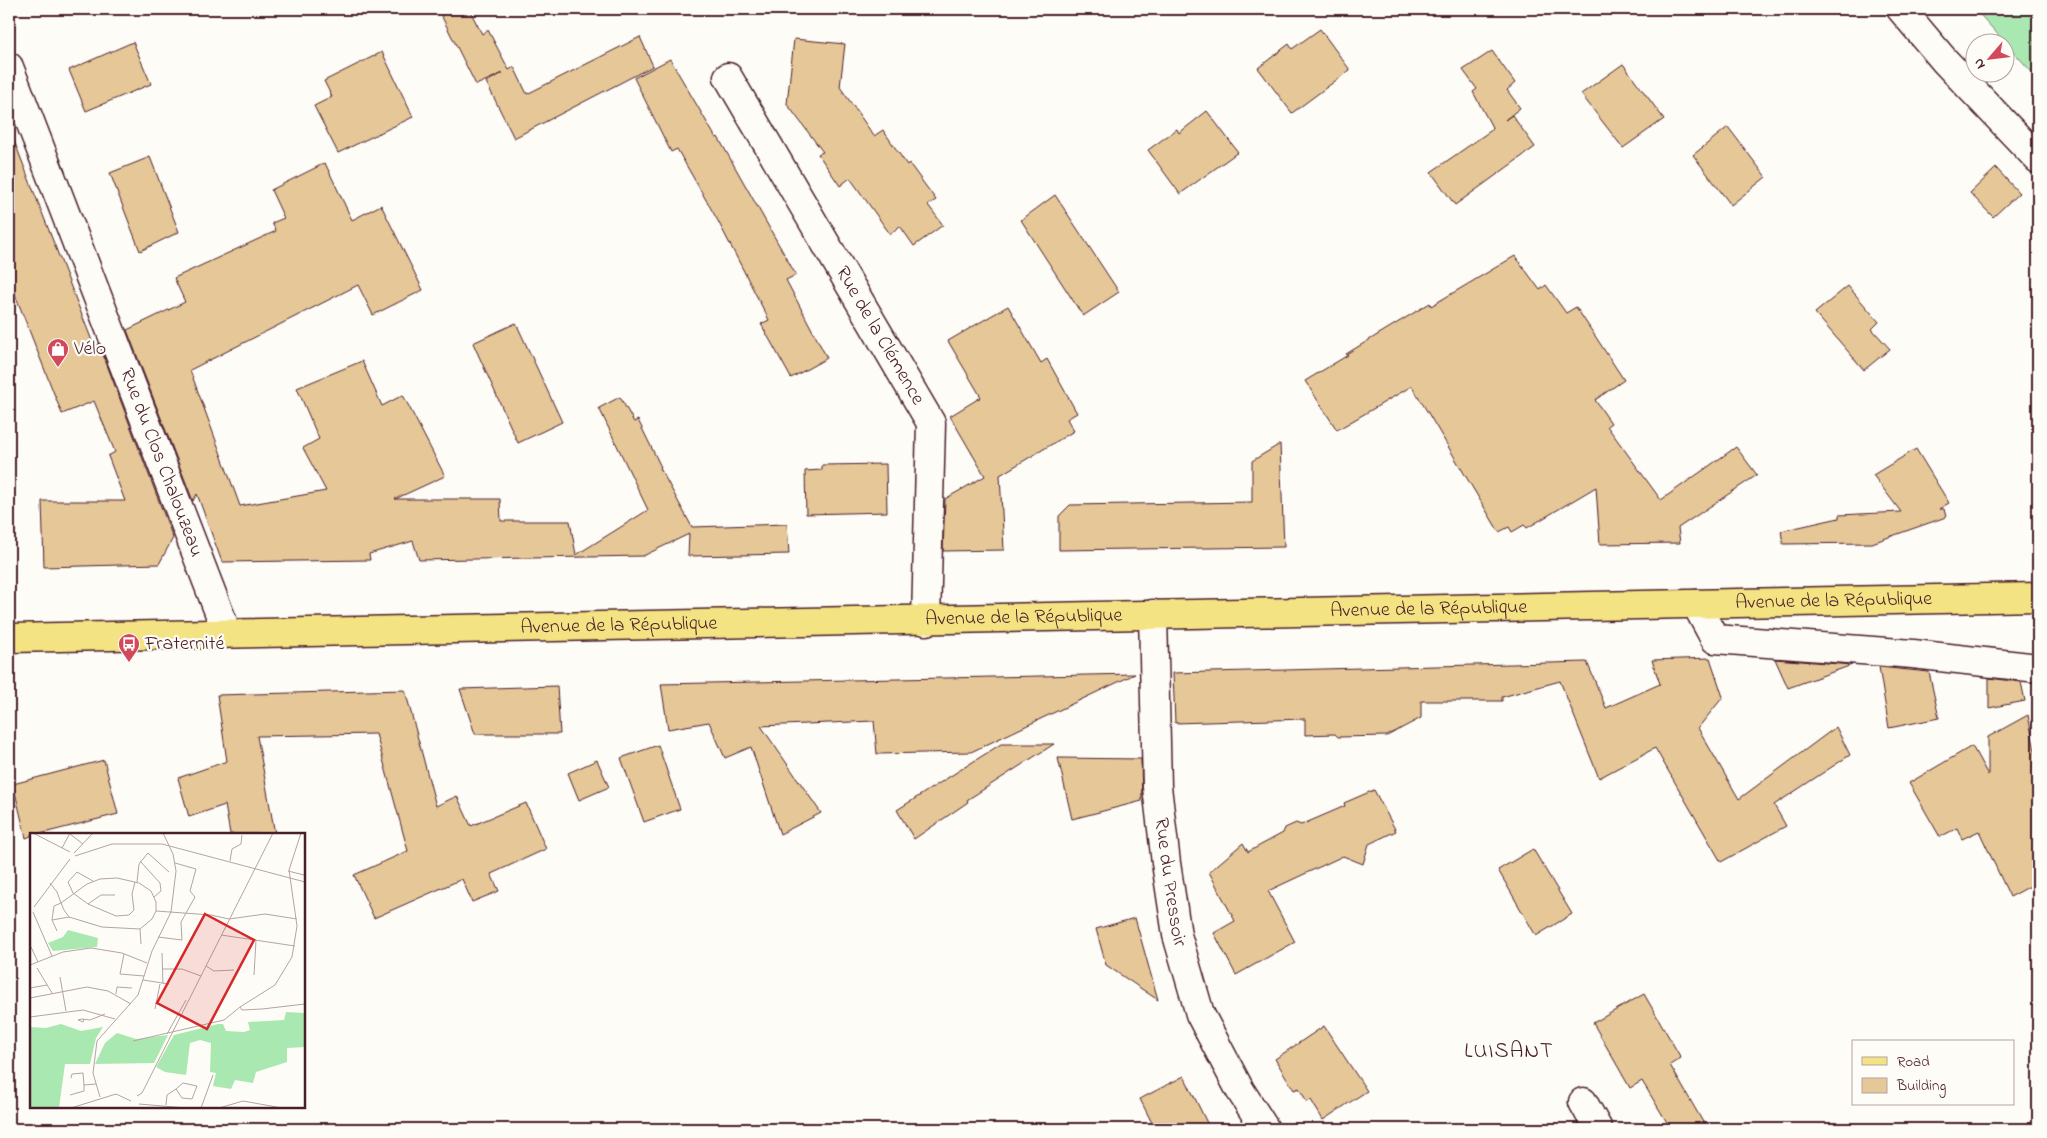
<svg xmlns="http://www.w3.org/2000/svg" width="2047" height="1138" font-family="'Indie Flower',sans-serif">
  <style>
    .green { fill: #a9e8b0; stroke: #7a846e }
    .building { fill: #e5c798; stroke: #4a1f2b }
    .lines { fill: none; stroke-linecap: round; stroke-linejoin: round }
    .minor-casing { stroke: #4a1f2b; stroke-width: 31 }
    .major-casing { stroke: #4a1f2b; stroke-width: 31 }
    .minor { stroke: #fdfcf7; stroke-width: 28 }
    .major { stroke: #f4e382; stroke-width: 28 }
    .labels { text-anchor: middle; dominant-baseline: central; stroke-width: 4.5; stroke-linejoin: round; paint-order: stroke }
    .street-label { font-size: 20px; fill: #4a1f2b; stroke: #fdfcf7 }
    .poi-label { font-size: 20px; fill: #4a1f2b; stroke: #fdfcf7; text-anchor: start }
    .quarter-label { font-size: 22px; letter-spacing: 1px; fill: #4a1f2b; stroke: #fdfcf7 }
    .inset-road { fill: none; stroke: #b5a4a5; stroke-width: 1 }
    .view { fill: #d62828; fill-opacity: 0.15; stroke: #d62828; stroke-width: 2.5 }
    .inset-edge { fill: none; stroke: #4a1f2b; stroke-width: 2.5 }
  </style>
  <rect width="100%" height="100%" fill="#fdfcf7"/>
  <filter id="ink" filterUnits="userSpaceOnUse"><feTurbulence type="fractalNoise" baseFrequency=".02" numOctaves="2"/><feDisplacementMap in="SourceGraphic" scale="10" xChannelSelector="R" yChannelSelector="G"/><feConvolveMatrix kernelMatrix="1 2 1 2 8 2 1 2 1" color-interpolation-filters="sRGB"/></filter>
  <g filter="url(#ink)">
    <path class="green" d="M1975,9h63v70z"/>
    <path class="building" d="M438,9h31l13,25 6,-4 21,40 5,-3 13,27 113,-57 13,29 -139,72 -28,-56 17,-9 -27,12z
      M1320,29l30,41 -58,43 -34,-45 31,-24 3,5z
      M794,39l51,5 -5,43 34,49 9,-6 24,35 2,-2 27,37 -8,5 15,20 -29,21 -14,-20 -10,8 -40,-56 -10,8 -22,-32 5,-2 -36,-48z
      M133,42l18,42 -65,27 -17,-41z
      M1492,51l23,32 -8,7 13,18 -15,12 7,-5 23,32 -80,58 -24,-33 62,-43 -20,-37 4,-3 -14,-19z
      M382,52l31,65 -75,36 -24,-47 18,-9 -8,-16z
      M670,59l46,79 2,-1 78,138 -10,5 41,78 -36,20 -30,-54 8,-4 -51,-99 -41,-72 -6,3 -37,-74z
      M1623,64l41,55 -41,29 -42,-54z
      M1207,111l31,41 -58,42 -32,-44 29,-21 2,4z
      M1728,127l38,50 -35,28 -38,-50z
      M11,133l83,213 5,-2 74,194 -14,26 -115,3 -2,-66h83l-17,-45 7,-4 -21,-51 -32,13 -53,-135v-145z
      M150,157l29,75 -39,19 -30,-78z
      M325,163l27,57 29,-15 42,85 -50,25 -15,-30 -168,85 50,136 86,-15 -23,-43 16,-9 -22,-51 65,-27 20,45 21,-11 42,81 -50,23h105l1,22h69l6,34 72,-45 -49,-102 21,-11 14,25 4,-2 23,47 -1,1 32,59 95,-3 2,30 -101,2 1,-22 -46,22 -224,4 -6,-19 -44,13 1,6 -148,2 -25,-68 -4,7 -66,-171 58,-28 -11,-24 102,-47 -4,-8 12,-5 -13,-28z
      M1996,168l23,25 -26,24 -23,-24z
      M1055,195l64,97 -36,24 -62,-96z
      M1515,256l25,34 6,-5 20,28 10,-6 48,73 -29,20 16,23 -4,3 54,74 75,-53 21,28 -79,53 2,15 -80,1 -4,-57 -69,41 -3,-3 -12,7 -3,-5 -10,5 -87,-146 -75,44 -32,-49 43,-26 -2,-1 84,-51 1,3z
      M1848,286l31,36 -7,7 18,20 -26,21 -49,-57z
      M1008,306l33,57 6,-4 30,54 -10,6 7,12 -74,44 4,75 -61,1 2,-52 40,-23 -35,-60 31,-19 -33,-56z
      M516,323l46,99 -44,21 -45,-100z
      M1280,444l4,103 -225,3v-34l11,-11 182,-3v-41z
      M1916,449l33,54 -10,6h5l2,8 -74,26 -89,1 -2,-13 58,-13v-3l62,-3 -28,-37z
      M886,464l1,48 -81,2 -1,-43 17,-1v-5z
      M1710,658l13,39 -25,31 41,71 97,-72 14,28 -76,50 12,21 -65,36 -66,-114 -56,30 -39,-97 -58,16v4h-81v17l-34,18 -49,1 -3,-3 -30,1v-16l-130,4 -2,-50 414,-11 19,46 54,-24 -8,-24z
      M1775,659l77,6 -64,23z
      M1879,667l50,5 10,46 -50,10z
      M1135,674l-164,78 -94,2 -3,-33 -113,5 60,87 -41,21 -29,-87 -26,11 -16,-36 -41,7 -7,-45z
      M1989,678l32,4 4,19 -36,7z
      M557,686l3,48h-85l-15,-45z
      M405,690l31,116 21,-10 14,30 55,-23 20,46 -55,25 8,17 -27,11 -10,-23 -88,39 -20,-43 54,-24 -32,-117 -119,2 18,98h-45l-5,-29 -36,12 -11,-39 49,-17 -10,-66z
      M2028,715l10,51v116l-28,15 -31,-66 -17,8 -5,-11 -17,9 -31,-54 63,-37 16,29v-38z
      M1001,744h53l-87,56 1,2 -54,37 -17,-29z
      M658,745l22,64 -36,13 -23,-64z
      M1058,758l83,1 1,42 -70,18z
      M104,760l14,54 -78,20h-9v2l-5,2 -13,-54z
      M597,760l12,27 -30,13 -11,-27z
      M1374,790l22,41 -27,13 -6,20 -20,-8 -75,35 27,51 -59,33 -22,-42 21,-12 -26,-49 34,-29 5,9 35,-19 2,-5 11,-5 5,2 44,-19 -1,-3z
      M1533,849l39,65 -36,22 -38,-66z
      M1135,918l23,82 -52,-35 -10,-36z
      M1644,994l37,64 -11,7 37,64h-36l-29,-48 -12,7 -37,-65z
      M1324,1026l43,65 -44,29 -12,-20 -4,2 -8,-14 -5,2 -19,-31z
      M1184,1076l26,53h-55l-15,-30z"/>
    <g class="lines">
      <g class="minor-casing">
        <g id="minor">
          <path d="M1901,9l43,51 94,99"/>
          <path id="s1" d="M9,67l218,566"/>
          <path id="s2" d="M728,77l203,346 -5,198"/>
          <path d="M1696,604l19,35 198,15 125,14"/>
          <path id="s3" d="M1153,614l4,173 9,76 11,72 23,79 40,76 25,39"/>
          <path d="M1583,1102l15,27"/>
        </g>
      </g>
      <g class="major-casing">
        <g id="major">
          <path id="s4" d="M9,638l2029,-41"/>
        </g>
      </g>
      <use href="#minor" class="minor"/>
      <use href="#major" class="major"/>
    </g>
  </g>
  <defs>
    <g id="shop-pin" transform="scale(1.125)"><path d="M0 17L-7.5 6A9.5 9.5 0 1 1 7.5 6Z" fill="#d1495b" stroke="#fdfcf7"/><path d="M-5-2.5h2.3a2.7 3.5 0 0 1 5.4 0H5L5.5 6h-11ZM-1.5-2.5h3a1.5 2.3 0 0 0-3 0Z" fill="#fff"/></g>
    <g id="bus-pin" transform="scale(1.125)"><path d="M0 17L-7.5 6A9.5 9.5 0 1 1 7.5 6Z" fill="#d1495b" stroke="#fdfcf7"/><path d="M-5-6H5V4H4V6H2V4H-2V6H-4V4H-5ZM-3.5-4V0h7V-4ZM-3.5 1.2v1.5H-2V1.2ZM2 1.2v1.5H3.5V1.2Z" fill="#fff"/></g>
  </defs>
  <g fill-rule="evenodd">
    <use href="#shop-pin" x="58" y="349"/>
    <use href="#bus-pin" x="129" y="644"/>
  </g>
  <g class="labels">
    <g class="street-label">
      <text stroke="none"><textPath href="#s2" startOffset="300">Rue de la Clémence</textPath></text>
      <text stroke="none"><textPath href="#s1" startOffset="424">Rue du Clos Chalouzeau</textPath></text>
      <text stroke="none"><textPath href="#s4" startOffset="1825">Avenue de la République</textPath></text>
      <text stroke="none"><textPath href="#s4" startOffset="1420">Avenue de la République</textPath></text>
      <text stroke="none"><textPath href="#s4" startOffset="1015">Avenue de la République</textPath></text>
      <text stroke="none"><textPath href="#s4" startOffset="610">Avenue de la République</textPath></text>
      <text stroke="none"><textPath href="#s3" startOffset="269">Rue du Pressoir</textPath></text>
    </g>
    <g class="poi-label">
      <text x="74" y="349">Vélo</text>
      <text x="145" y="644">Fraternité</text>
    </g>
    <g class="quarter-label">
      <text x="1509" y="1052">LUISANT</text>
    </g>
  </g>
  <g transform="translate(30 833)">
    <rect width="275" height="275" fill="#fdfcf7"/>
    <path d="M38,97l30,8 -1,9 -44,4 -5,-8 15,-6zM256,179l19,1v34l-18,1v14l-31,10 -3,11 -18,-3 -4,9 -18,-3 3,-13 -6,-1 1,-29 -11,-3 -10,3 -4,32 -21,-3 -9,-5 18,-32 44,-11h5l3,7 18,1 6,-2 -2,-8 36,-2zM31,191l20,7 22,-4 -7,11 -6,26h-25l-6,44h-29v-81l16,1zM87,200l19,6 32,-4 -14,28 -59,1 10,-21z" fill="#a9e8b0"/>
    <path class="inset-road" d="M3,0l37,19M40,1l13,10M32,15l8,-15M44,20l19,-20M45,23l37,-12h50l143,38M110,28l20,22 1,8 -7,6M200,28l2,-12 9,-5 1,-9M258,38l16,4M63,48l-16,-9 -9,10 5,11 15,11 28,12 13,-1 5,-5 -2,-16 3,-12M107,49l2,-18 9,-11 21,19M20,50l7,9 4,11 3,7 5,7 33,10 38,2 12,-10 4,-8v-9l-5,-11 -12,-8 -22,-5 -17,1 -13,5 -26,19 -7,3 -2,14 5,11M58,71l13,-9h14M4,74l36,-48M126,78l55,4 18,4 36,-5 32,5M3,79l19,44M22,87l17,-3M110,96l1,15M191,102l74,11M128,104l24,3 -1,-18 14,-25 -5,-6 6,-22 -21,-6M1,114l7,15M132,120l1,31M94,121l-4,20 24,2M0,132l33,-13 28,-4 31,5 25,10M176,133l8,5 20,-1M7,135l15,25M133,136h19l19,7M224,142l2,-35M30,144l6,34M113,147l26,4M0,155l17,-3M86,161l1,-7 15,1M0,165l57,-11 21,4 23,13M210,174l35,-22 17,-28 5,-31 -8,-56 12,-37M125,176l5,-25M0,184l53,-7 32,9M54,186l-1,3 -5,-2 4,-1 8,1 15,-6M137,201l19,-34M103,208l91,-21 16,-13 2,3 20,-1 43,-5M41,245l1,-4 11,-1 1,12 12,-1M40,262l14,-4v-6M107,263l5,-3 131,-260M70,264l-7,-24 4,-32 41,-46 14,-44 19,-39 5,-41 -3,-17 -10,-21M109,271l47,4M136,272l1,-10 9,-6 6,9 10,1 5,-13 -14,-3 -7,6M41,275l45,-14 15,7M171,275l12,-33M189,275l24,-7 39,7"/>
    <path class="view" d="M175,81l49,26 -47,89 -50,-26z"/>
    <rect width="275" height="275" class="inset-edge"/>
  </g>
  <rect width="2047" height="1138" fill="none" stroke="#fdfcf7" stroke-width="30"/>
  <rect x="15" y="15" width="2017" height="1108" fill="none" stroke="#4a1f2b" stroke-width="2" filter="url(#ink)"/>
  <rect x="1852" y="1040" width="162" height="65" fill="#fdfcf7" stroke="#b5a4a5"/>
  <rect x="1862" y="1057" width="25" height="8" fill="#f4e382" stroke="#b5a4a5"/>
  <text x="1897" y="1066" font-size="15" fill="#4a1f2b">Road</text>
  <rect x="1862" y="1078" width="25" height="15" fill="#e5c798" stroke="#b5a4a5"/>
  <text x="1897" y="1090" font-size="15" fill="#4a1f2b">Building</text>
  <g transform="translate(1990 58) rotate(242)"><circle r="24" fill="#fdfcf7" stroke="#b5a4a5"/>
  <path d="M0-4L9 19L0 12L-9 19Z" fill="#d1495b"/>
  <text y="-8" font-size="14" font-weight="bold" text-anchor="middle" fill="#4a1f2b">N</text>
  </g>
</svg>
